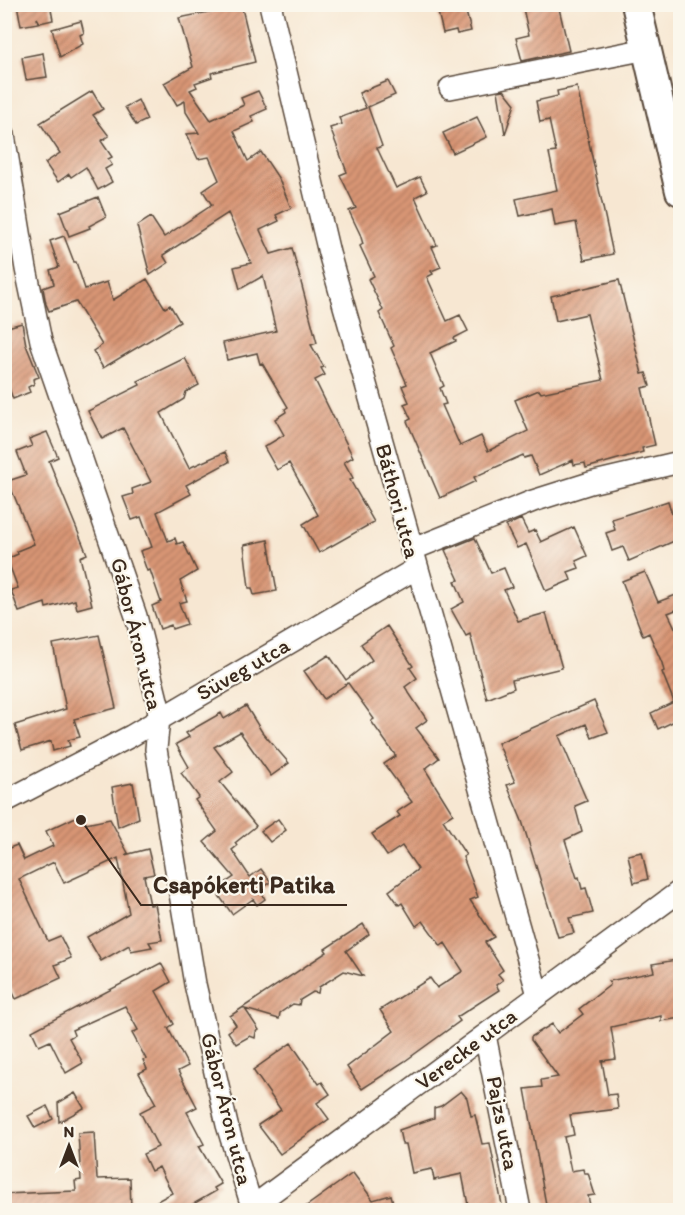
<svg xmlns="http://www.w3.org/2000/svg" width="685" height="1215" font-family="Itim,sans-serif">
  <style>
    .building { fill: url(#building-hatch) }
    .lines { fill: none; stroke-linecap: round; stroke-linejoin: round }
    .street-casing { stroke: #574639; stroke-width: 24 }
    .secondary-casing { stroke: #574639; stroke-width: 32 }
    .street { stroke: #fff; stroke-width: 21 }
    .secondary { stroke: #fff; stroke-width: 28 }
    .labels { text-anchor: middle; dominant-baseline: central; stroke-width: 4.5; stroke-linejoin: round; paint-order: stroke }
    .street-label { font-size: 22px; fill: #3b2a1e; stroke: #fbf7ec }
    .leader { fill: none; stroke: #3b2a1e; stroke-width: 2 }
    .callout-dot { fill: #3b2a1e; stroke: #fbf7ec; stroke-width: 2 }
    .callout-label { font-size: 24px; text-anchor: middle; font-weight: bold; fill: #3b2a1e; stroke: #fbf7ec; stroke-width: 4.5; stroke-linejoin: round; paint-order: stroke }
  </style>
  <defs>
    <pattern id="building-hatch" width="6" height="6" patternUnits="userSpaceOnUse" patternTransform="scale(1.5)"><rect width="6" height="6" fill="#d89575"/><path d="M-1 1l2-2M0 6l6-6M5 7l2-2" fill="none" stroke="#b07a5f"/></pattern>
  </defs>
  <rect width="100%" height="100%" fill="#fbf7ec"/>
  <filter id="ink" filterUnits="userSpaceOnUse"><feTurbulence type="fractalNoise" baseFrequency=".0167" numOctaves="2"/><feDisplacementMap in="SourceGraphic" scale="12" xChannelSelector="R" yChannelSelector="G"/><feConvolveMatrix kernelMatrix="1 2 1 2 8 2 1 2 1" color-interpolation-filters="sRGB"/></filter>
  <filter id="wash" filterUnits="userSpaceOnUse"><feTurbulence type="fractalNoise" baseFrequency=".008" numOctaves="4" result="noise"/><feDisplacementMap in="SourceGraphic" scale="24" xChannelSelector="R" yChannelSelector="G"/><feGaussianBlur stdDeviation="1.35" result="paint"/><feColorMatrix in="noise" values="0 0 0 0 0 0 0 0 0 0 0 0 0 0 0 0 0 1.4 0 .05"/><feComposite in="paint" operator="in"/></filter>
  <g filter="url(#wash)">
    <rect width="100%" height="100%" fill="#f7e7d2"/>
    <g id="blocks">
      <path class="building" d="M17,4h33l3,16 -13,3 -3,-5 1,5 -17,3z
        M213,4h28l14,58 -44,11 1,4 -17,6 2,4 -7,3 21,30 33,-15 -3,-7 17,-7 9,18 -16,7 3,6 -20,9 14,30 13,-9 18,27 12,29 -15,7 3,6 -19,9 11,24 21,-6 25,95 -6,2 13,22 -3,1 4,7 -10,5 38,77 -9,5 9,16 -3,2 24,42 -55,31 -16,-29 15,-9 -29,-52 -12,7 -13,-23 20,-12 -9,-16 11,-7 -1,-3 3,-2 -26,-44 -2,1 -3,-11 -30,7 -4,-17 53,-12 -13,-55 -23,13 -6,-22 17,-4 -23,-50 -65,42 5,8 -18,12 -13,-49 14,-9 13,20 48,-32 -9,-14 16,-11 -10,-23 -11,2 -12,-25 13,-1 -13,-21 -1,-11 -8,4 -13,-22 29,-16 -14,-49 35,-7z
        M436,4h28l7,27 -14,3 -1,-4 -13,3z
        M522,4h36l11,47 -47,10 -6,-23 13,-3z
        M81,21l3,12 -4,2 3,9 -23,13 -8,-28z
        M43,53l4,24 -21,3 -4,-23z
        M388,81l7,14 -27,12 14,39 -5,2 19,40 24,-11 7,14 -12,6 22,48 -5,2 9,20 -10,4 2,3 -6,3 20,44 13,-6 8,16 -14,7 2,3 -26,12 14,33 -4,2 6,16 -4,1 18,41 21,-10 7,15 40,-20 -13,-31 24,-10 2,3 62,-13 -16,-66 -31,7 -5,-25 68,-16 23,94 4,-1 4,13 -8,2 13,57 -13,3 1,4 -57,16 -1,-5 -11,2 -1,-5 -34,15 -8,-19 -7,2 -1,-3 -49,22 2,4 -36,17 -33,-77 4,-2 -7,-15 5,-2 -7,-16 5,-2 -16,-36 3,-2 -15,-33 4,-3 -15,-31 6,-3 -14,-30 3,-2 -3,-10 -11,-23 7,-3 -16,-33 7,-3 -17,-44 12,-4 -3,-6 27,-10 -7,-15z
        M577,87l36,167 -29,6 -8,-38 -21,4 -3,-17 -32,7 -4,-17 41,-9 -8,-37 7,-1 -7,-32 -9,2 -4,-21 22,-5 -1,-5z
        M504,90l11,14 -10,30 -7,-43z
        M92,91l11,18 -10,6 16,21 -8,5 11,16 -4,2 4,6 -7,4 7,13 -14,8 -12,-23 -15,10 -2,-3 -11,8 -13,-19 15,-10 -20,-30z
        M138,100l9,20 -11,5 -11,-18z
        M477,117l10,20 -34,16 -10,-20z
        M98,197l8,20 -17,9 1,2 -21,8 -9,-24z
        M64,236l10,26h2l9,27 22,-7 6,18 34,-21 18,29 5,-3 10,17 -77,46 -10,-17 9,-6 -26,-43 -27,9 -3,-7 -3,-16 11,-4 -4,-14 9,-3 -9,-26z
        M22,323l4,22 13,32 -6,2 1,5 -6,3 2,5 -17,7 -4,-11 -5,2v-62z
        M185,358l14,27 -13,7 -2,7 -23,14 28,55 36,-16 4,10 -43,23 5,9 -34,18 11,29 7,-3 2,6 6,-2 14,29 -17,10 7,20 -8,2 8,21 -15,5 -1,-4 -11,4 -8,-23 9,-4 -11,-32 -3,1 -7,-20 12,-4 -11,-30 -9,3 -9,-23 10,-3 -1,-5 19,-7 -28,-54 -21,11 -14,-28 52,-26 -2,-4z
        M47,432l11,25 -9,4 38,93 -7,3 12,48 -15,4 -2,-9 -29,8 -1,-5 -26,9 -8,-22 7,-2 -11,-29 11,-5 -1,-3 17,-7 -26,-63 18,-6 -9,-23 15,-6 -3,-7z
        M668,501l4,13 9,-2v26l-52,23 -6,-14 -11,4 -6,-18 9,-3 -3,-11z
        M521,519l7,14 7,-3 6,12 33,-15 13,29 -11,5 3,7 -11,4 3,8 -25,11 -20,-47 -9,4 -11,-22z
        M475,538l16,35 13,-5 8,19 -8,3 14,31 28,-8 16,55 -50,12 2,8 -27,11 -17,-65 -4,2 -15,-27 13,-7 -9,-21 4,-1 -14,-30z
        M268,540l9,51 -23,4 -2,-7h-3l-5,-43z
        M645,572l13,30 23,-9v15l-13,5 13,27v78l-23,11 -7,-16 23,-11 -12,-30 2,-1 -2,-8 -13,-30 -6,3 -21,-55z
        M387,626l26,40 -3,2 7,10 -12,9 22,33 -11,8 23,30 -14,11 28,45 -10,6 23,35 -3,2 15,40 -8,3 24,37 -9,5 18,28 -5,4 5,6 -7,5 3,5 -42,27 3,4 -55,40 -43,28 -15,-22 47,-36 -14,-21 50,-32 7,10 26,-17 -18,-28 -4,3 -18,-25 -7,5 -14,-23 -3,2 -10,-14 29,-22 -16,-23 -15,10 -15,-22 28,-18 -3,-4 15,-10 -28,-38 12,-8 -25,-35 3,-2 -26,-36 -24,16 -20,-28 25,-16 17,25 26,-20 -11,-16z
        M99,635l17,73 -42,11 6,18 -12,3 2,6 -17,5 -2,-10 -29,9 -7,-25 51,-16 -13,-65z
        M594,701l14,31 -16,6 -6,-14 -27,12 28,65 -12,5 7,26 -17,8 12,38 2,-1 3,12 4,-1 7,25 -24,5 5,15 -16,4 -36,-116 -15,-36 8,-3 -17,-39z
        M246,706l16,26 27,31 -18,13 -31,-44 -26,15 19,25 -13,10 36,44 -21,17 2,3 -5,4 18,27 11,-8 10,13 -11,8 5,9 -8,6 -4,-6 -21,15 -17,-24 19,-13 -30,-35 13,-11 -22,-31 4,-3 -18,-24 8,-6 -13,-23 13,-7 -3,-4 35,-20 3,6z
        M133,783l6,35 -21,9 -6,-40z
        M82,814l4,10 24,-5 18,34 -3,2 23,-6 6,25 -10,2 6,29 5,-1 7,36 -13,2 3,5 -21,4 -2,-6 -28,16 -14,-24 42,-24 -11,-55 -54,25 -10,-21 -35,17 29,62 12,-5 11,22 -16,7 6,13 -45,21 -12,-25v-124l13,-5 7,15 29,-14 -7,-15z
        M278,819l8,11 -16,12 -9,-11z
        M642,852l6,27 -14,4 -6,-28z
        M363,924l6,10 -23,17 17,25 -19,-5 -25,16 -1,6 -5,-1 -13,8 -1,5 -6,-1 -13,9 -1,6 -34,-10 14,21 -3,2 -1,6 -5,-2 -14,8 -8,-12 8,-7 -6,-9 97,-64 -2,-3z
        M676,960l5,31v27l-20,3v-5l-50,11 5,32 -14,2 6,34 8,-1 2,15 -48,6 4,20 -10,2 7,34 12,-2 1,4h4l7,22 -7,1 3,14h-44l-22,-121 17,-2 -1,-7 17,-3 -27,-37v-3l21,-13 6,9 25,-19 -4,-5 31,-24 -1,-4 45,-9 -2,-8z
        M161,963l10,19 -15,9 18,33 -6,4 20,38 -10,5 19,36 -10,5 17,32 -5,2 22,38 -7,4 2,3 -33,19h-42l31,-17 -13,-26 -8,4 -8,-17 15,-7 -18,-35 16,-8 -17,-31 8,-4 -4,-9 3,-1 -14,-26 6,-3 -13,-24 -53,24 2,5 -5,3 14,25 -17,10 -16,-32 -11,5 -7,-15z
        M291,1043l28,41 3,-2 8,12 -13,9 12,16 -49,35 -22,-29 23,-15 -28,-40z
        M461,1091l6,7 4,18 4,-1 7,29 8,-1 13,67h-34l-7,-36 -28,6 -2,-11 -20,4 -6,-29h-4l-3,-14 35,-12v-10l7,-2z
        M75,1093l9,15 -25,14 -1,-19z
        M47,1106l6,13 -18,9 -7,-12z
        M94,1132l3,47 33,-1 1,32h-127v-16l72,-3 -1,-10 6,-1 -3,-47z
        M353,1173l20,27 18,-5 4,15h-94z"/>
    </g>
  </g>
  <g filter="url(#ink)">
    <use href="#blocks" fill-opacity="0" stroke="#574639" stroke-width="1.5"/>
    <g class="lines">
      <g class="street-casing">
        <path id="street" d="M270,4l59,249 209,742
          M450,88l197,-39
          M4,135l22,134 15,72 95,275 22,88 1,14 -3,31 39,235 32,141 26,85
          M411,550l122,-49 57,-18 90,-21
          M4,802l127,-66 286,-168
          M485,1035l35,175
          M252,1207l428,-316"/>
      </g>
      <g class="secondary-casing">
        <path id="secondary" d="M636,4l44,187"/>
      </g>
      <use href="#street" class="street"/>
      <use href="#secondary" class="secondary"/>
    </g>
  </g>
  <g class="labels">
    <g class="street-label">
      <text transform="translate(398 501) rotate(75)">Báthori utca</text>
      <text transform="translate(137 634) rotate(76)">Gábor Áron utca</text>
      <text transform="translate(243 669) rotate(-30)">Süveg utca</text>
      <text transform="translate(466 1049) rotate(-37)">Verecke utca</text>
      <text transform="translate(227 1109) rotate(76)">Gábor Áron utca</text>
      <text transform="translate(503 1123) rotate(79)">Pajzs utca</text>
    </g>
  </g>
  <path class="leader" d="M81 820L141 905H347"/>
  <circle class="callout-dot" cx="81" cy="820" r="6"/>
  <g class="callout-label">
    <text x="244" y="893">Csapókerti Patika</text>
  </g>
  <rect width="685" height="1215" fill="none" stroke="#fbf7ec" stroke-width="24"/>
  <g transform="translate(69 1146)" stroke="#fbf7ec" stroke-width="4.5" paint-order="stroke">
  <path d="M0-4.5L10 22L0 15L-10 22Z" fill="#3b2a1e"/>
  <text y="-9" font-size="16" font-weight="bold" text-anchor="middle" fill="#3b2a1e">N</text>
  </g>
</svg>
